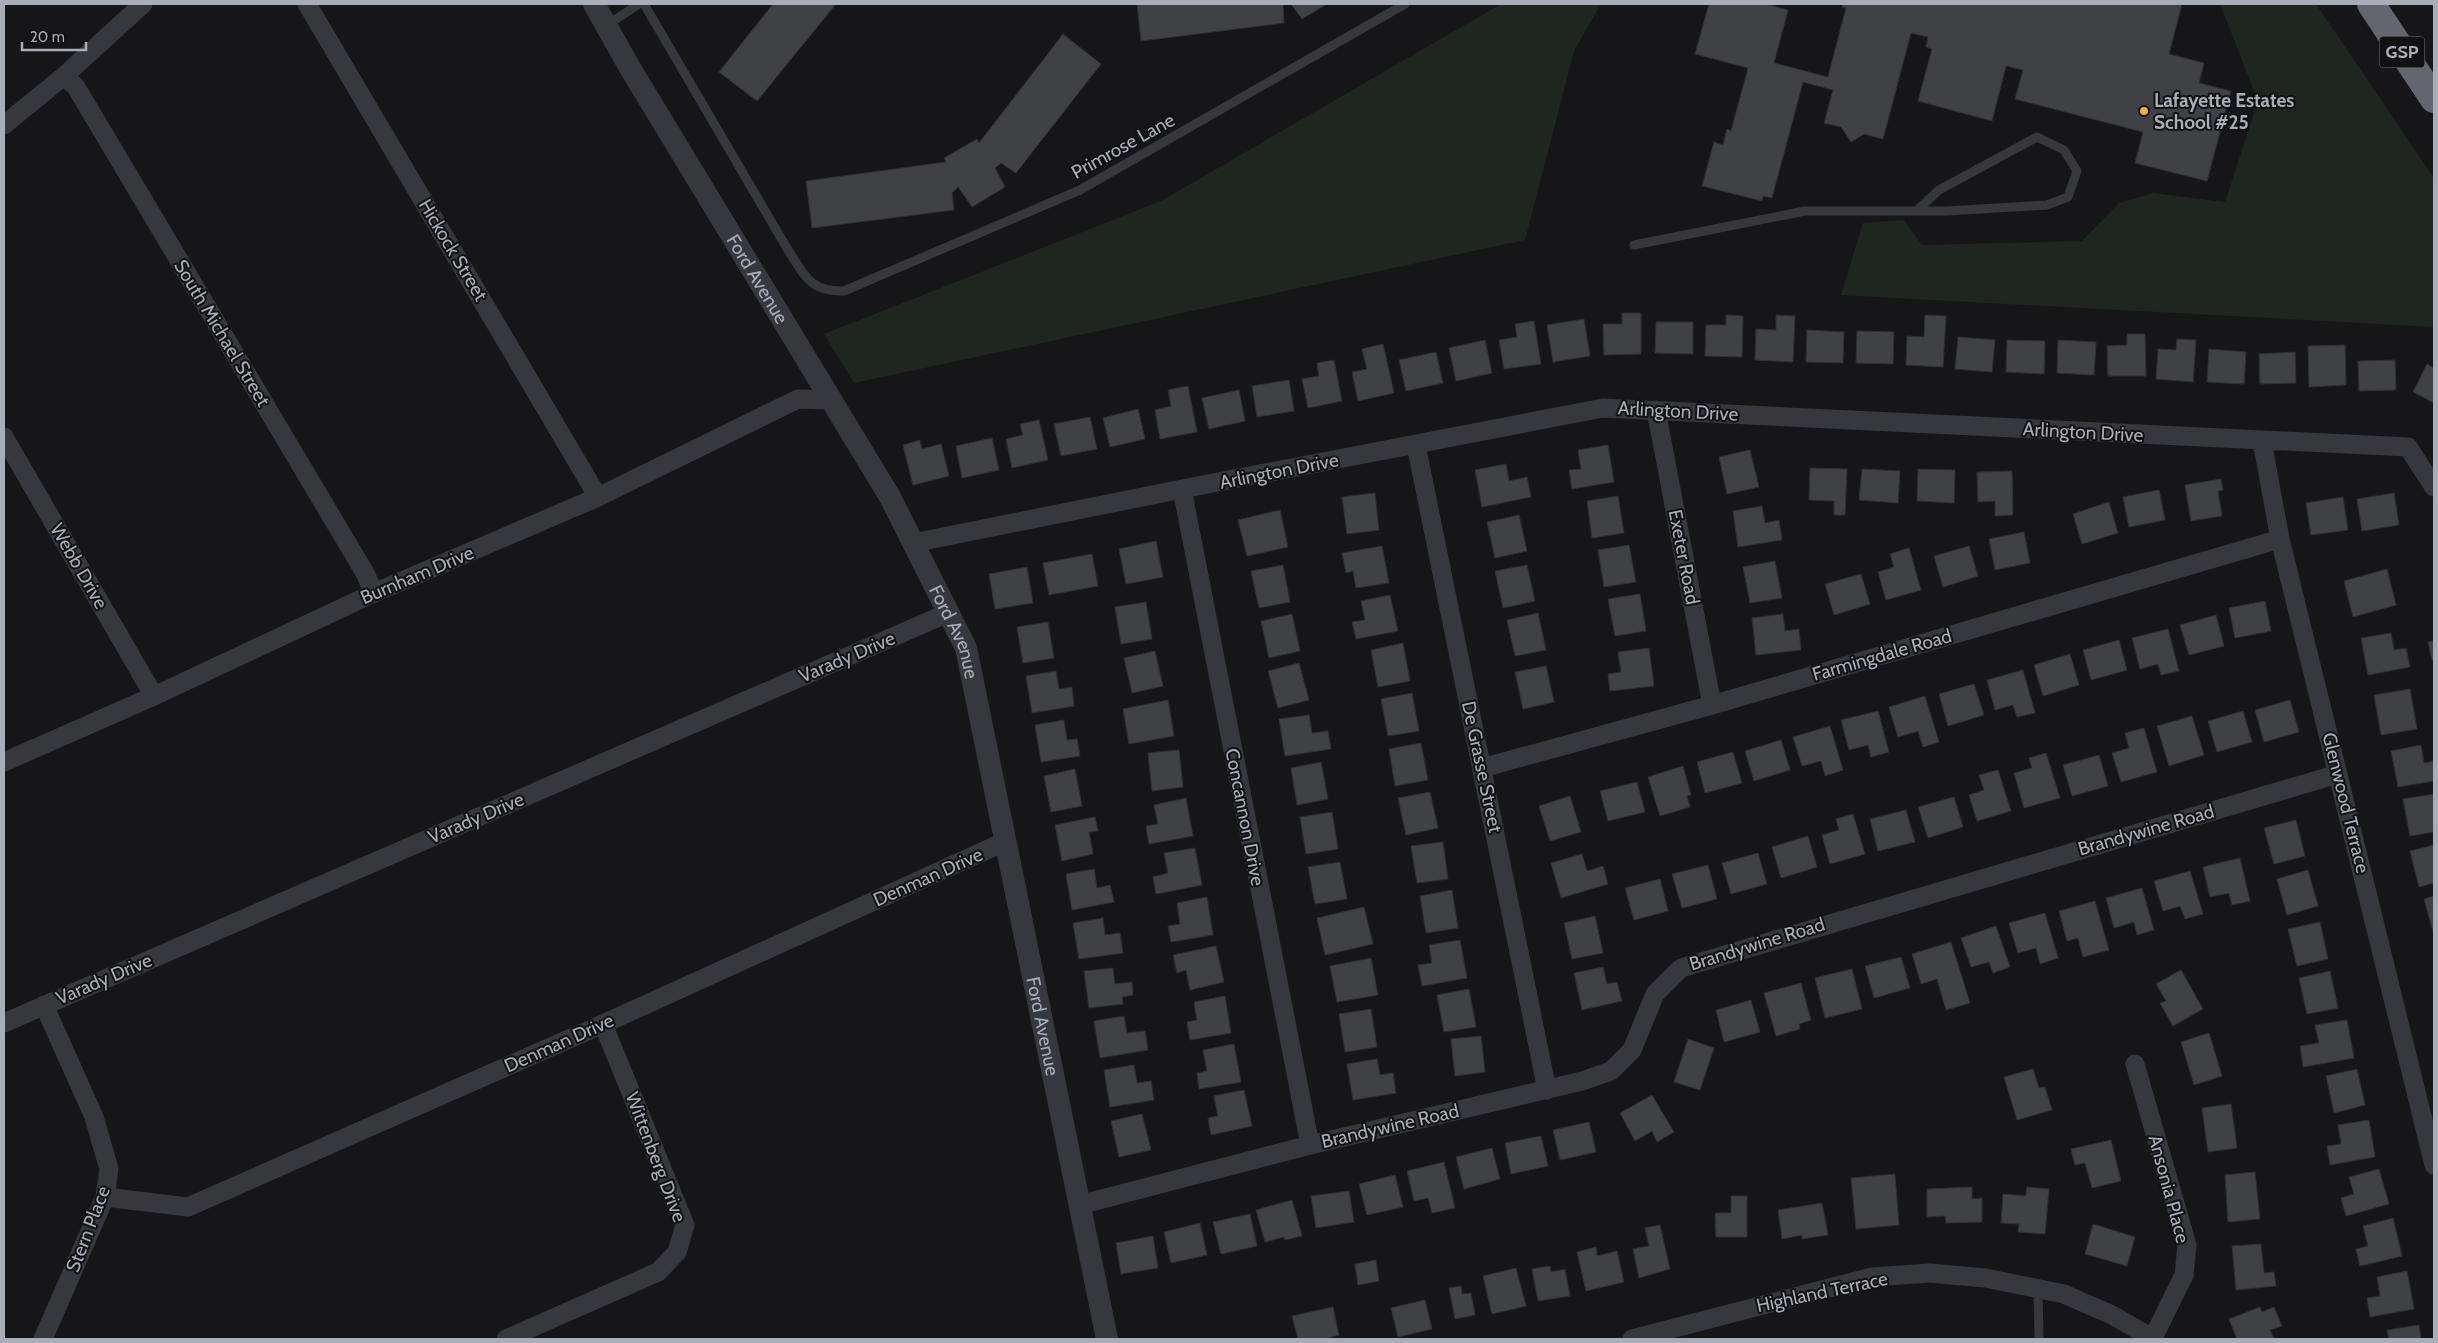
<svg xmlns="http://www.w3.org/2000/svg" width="2438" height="1343" font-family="Cabin,sans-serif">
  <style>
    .green { fill: #1e261f }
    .building { fill: #404145; stroke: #303034 }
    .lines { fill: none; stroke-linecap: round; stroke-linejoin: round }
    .service { stroke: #37383d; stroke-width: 9 }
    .minor { stroke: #37383d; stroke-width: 19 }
    .tertiary { stroke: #37383d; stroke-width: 22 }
    .motorway { stroke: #63666e; stroke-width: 28 }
    .poi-dot { fill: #f2b134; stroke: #111113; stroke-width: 2 }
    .labels { text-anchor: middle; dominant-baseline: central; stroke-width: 4; stroke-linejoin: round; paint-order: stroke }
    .shield { fill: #111113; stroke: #7b7e86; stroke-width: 1 }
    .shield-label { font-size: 18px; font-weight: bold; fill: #a8adb8 }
    .poi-label { font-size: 19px; font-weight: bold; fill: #a8adb8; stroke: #111113; text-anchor: start }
    .street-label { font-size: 19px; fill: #a8adb8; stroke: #111113 }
  </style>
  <rect width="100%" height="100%" fill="#161618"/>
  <path class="green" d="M1501,4h100l-27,47 -49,189 -671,143 -30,-49 337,-133z
    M2220,4h96l118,174v149l-593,-32 22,-72 41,-3 18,25 160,-4 37,-38 34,-10 72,9 33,-101z"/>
  <path class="building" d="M773,4h63l-79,97 -38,-29z
    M1137,4h146l1,19 -143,18z
    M1291,4h36l-25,15z
    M1709,4h57l22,6 -14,53 54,14 18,-69 -4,-1 1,-3h339l-13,50 35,9 -5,20 32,8 -24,90 -72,-18 8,-31 -128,-33 8,-29 -17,-4 -14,55 -74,-20 14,-52 -6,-2 2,-10 -17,-4 -28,106 -19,-5 -13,8 -10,-15 -17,-4 9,-33 -30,-8 -31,116 -9,-2 -1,5 -60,-15 12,-44 9,3 4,-16 4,2 17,-63 -53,-14z
    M1063,34l38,30 -85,109 -15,-10 -6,5 10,19 -33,20 -14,-20 -6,6 2,17 -142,18 -6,-47 140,-19 -2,-4 33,-19 2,4z
    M1622,313h19v41l-37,1 -1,-31h19z
    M1726,315l17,1 -1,41 -37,-1 1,-31h20z
    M1776,315l19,1 -2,46 -38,-2 1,-31 20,1z
    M1925,315l21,1 -3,51 -37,-2 1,-29 17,1z
    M1584,319l6,37 -37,6 -6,-37z
    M1534,321l7,43 -37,5 -5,-29 18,-3 -2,-13z
    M1656,322h37v32l-38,-1z
    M1807,330l37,2 -1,31 -37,-1z
    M1857,331l37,1 -1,32 -37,-1z
    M2127,334h18l1,42h-38l-1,-30 20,-1z
    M1958,337l37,3 -3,32 -37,-3z
    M2177,339l19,1 -3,42 -37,-3 2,-30 18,1z
    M1485,340l7,33 -36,8 -7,-33z
    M2007,340l38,1 -1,33 -38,-2z
    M2058,340l38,2 -2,33 -37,-2z
    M1383,344l11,49 -36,8 -6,-29 15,-3 -5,-20z
    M2345,345l1,40 -37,2 -1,-41z
    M2209,349l37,3 -2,32 -37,-2z
    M1436,352l7,31 -37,8 -7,-31z
    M2295,352l1,31 -36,1 -1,-30z
    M1334,360l8,41 -34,7 -6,-29 17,-3 -2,-13z
    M2395,360l1,30 -37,1 -1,-30z
    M2427,364l7,4v35l-21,-11z
    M1289,380l5,31 -37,6 -5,-31z
    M1188,386l9,46 -37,7 -5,-29 16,-4 -3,-16z
    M1239,390l6,31 -36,8 -7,-31z
    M1138,409l7,30 -35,8 -7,-29z
    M1090,417l7,32 -36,7 -7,-32z
    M1039,420l9,40 -36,8 -6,-29 17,-4 -3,-11z
    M992,438l7,32 -37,8 -6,-32z
    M920,440l2,9 19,-5 8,32 -36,9 -10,-40z
    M1608,445l6,37 -42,7 -3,-19 12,-1 -3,-19z
    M1750,450l9,37 -32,7 -8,-37z
    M1506,464l3,17 18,-4 4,20 -49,10 -7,-37z
    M1810,468l37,1 -2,46h-11v-14l-25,-1z
    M1862,469l38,2 -2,32 -39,-3z
    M1918,469l37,1 -1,33 -37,-2z
    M2012,471l1,44 -18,1v-15l-17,1 -1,-30z
    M2221,479l2,11 -5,1 4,25 -31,5 -6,-36z
    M2159,490l6,30 -36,7 -6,-30z
    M1375,493l4,37 -32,4 -5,-37z
    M2394,493l5,32 -37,6 -5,-32z
    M1618,496l6,37 -32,5 -5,-37z
    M2343,497l5,33 -37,5 -5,-32z
    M2109,502l9,31 -36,11 -9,-30z
    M1762,506l3,17 14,-3 3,20 -44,7 -5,-36z
    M1280,510l8,37 -41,9 -9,-36z
    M1519,515l8,36 -32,7 -8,-36z
    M2024,532l6,31 -35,7 -6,-31z
    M1156,541l7,36 -37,7 -7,-35z
    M1629,545l7,37 -32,5 -6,-37z
    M1382,546l7,37 -33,5 -3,-17 -7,2 -4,-20z
    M1969,546l9,30 -35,11 -9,-31z
    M1909,548l12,42 -35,10 -8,-28 16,-5 -4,-13z
    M1092,554l6,32 -49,9 -6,-32z
    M1775,561l7,37 -32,5 -7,-36z
    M1283,565l7,37 -31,6 -8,-37z
    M1527,565l8,36 -32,7 -8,-37z
    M1027,567l6,36 -38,6 -6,-35z
    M2387,569l9,36 -43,12 -9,-36z
    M1861,574l9,30 -36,11 -9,-31z
    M1640,594l6,37 -31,5 -7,-37z
    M1390,595l8,36 -42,8 -4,-17 13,-2 -4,-19z
    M2265,601l6,30 -36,7 -6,-30z
    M1146,602l6,37 -31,5 -6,-37z
    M1538,613l8,37 -31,6 -8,-36z
    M1292,614l8,37 -31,7 -8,-37z
    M1783,614l2,17 14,-2 2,21 -45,5 -4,-37z
    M2216,615l8,31 -35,9 -9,-30z
    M1048,622l6,36 -31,5 -6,-36z
    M2168,629l11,42 -18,4 -3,-11 -18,5 -8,-31z
    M2391,633l3,17 12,-2 4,19 -42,8 -7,-37z
    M2119,640l8,30 -36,10 -8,-30z
    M2434,641v19h-2l-4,-18z
    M1403,643l7,38 -32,6 -7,-37z
    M1649,648l5,38 -44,5 -2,-17 13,-2 -3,-20z
    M1155,651l8,35 -31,7 -8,-35z
    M2070,654l9,31 -36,11 -9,-31z
    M1299,663l10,37 -31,8 -10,-37z
    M1546,666l8,36 -31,7 -8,-37z
    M2023,670l12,43 -18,4 -4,-12 -18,5 -8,-30z
    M1056,671l3,18 13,-2 2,19 -42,7 -6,-37z
    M1974,684l10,31 -36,11 -9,-32z
    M2410,689l7,40 -36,6 -7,-40z
    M1412,693l7,38 -31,5 -7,-37z
    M1925,696l14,46 -16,5 -5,-16 -20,6 -9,-30z
    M1168,700l6,36 -45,8 -6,-35z
    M2290,700l9,32 -35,10 -9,-32z
    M1878,711l11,41 -18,5 -3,-12 -19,5 -8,-30z
    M2243,711l9,31 -35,10 -9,-31z
    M1309,715l3,18 16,-2 3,18 -46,7 -6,-37z
    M2192,716l12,39 -35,11 -12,-40z
    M1064,720l3,20 10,-1 3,17 -39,6 -6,-37z
    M1830,726l13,44 -18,6 -4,-15 -19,5 -9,-29z
    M2144,728l13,44 -36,10 -9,-29 17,-5 -4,-15z
    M1781,740l9,30 -36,11 -9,-30z
    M1421,743l7,37 -33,6 -6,-37z
    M2421,745l3,18 10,-2v20l-36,6 -7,-36z
    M1179,750l4,37 -31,4 -4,-38z
    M1733,752l9,31 -37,10 -8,-31z
    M2046,753l14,45 -36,10 -10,-35 18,-5 -3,-10z
    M2099,755l9,31 -36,10 -9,-31z
    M1321,762l7,37 -31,6 -6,-37z
    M1683,766l8,29 -4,1 3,11 -30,9 -12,-39z
    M1075,769l7,37 -31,6 -7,-36z
    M1998,770l13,41 -34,10 -8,-26 15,-5 -5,-15z
    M1637,782l8,30 -37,9 -8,-30z
    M1430,792l8,36 -32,7 -8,-37z
    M2434,794v38l-24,4 -7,-37z
    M1570,796l11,36 -31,9 -11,-35z
    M1954,797l9,30 -35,11 -10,-31z
    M1186,798l7,38 -44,8 -3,-18 12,-2 -4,-19z
    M1906,810l9,32 -37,9 -8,-32z
    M1332,812l6,37 -32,5 -6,-37z
    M1853,814l12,40 -35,10 -8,-29 17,-5 -3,-11z
    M1095,817l3,14 -9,1 4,22 -31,7 -7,-36z
    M2296,820l9,36 -31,8 -10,-36z
    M1808,836l9,31 -36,11 -9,-31z
    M1443,842l5,37 -31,4 -6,-37z
    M2434,845v38l-15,4 -9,-36z
    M1195,848l7,37 -46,9 -3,-17 15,-4 -4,-20z
    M1758,853l9,31 -36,10 -9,-31z
    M1582,854l5,17 16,-5 5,18 -47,14 -10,-35z
    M2240,858l10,43 -18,4 -3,-12 -19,4 -7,-30z
    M1340,862l7,37 -32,5 -7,-37z
    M1708,865l9,34 -35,9 -10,-34z
    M1094,869l3,19 13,-3 4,17 -42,8 -6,-36z
    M2308,870l10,36 -31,9 -10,-36z
    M2190,871l13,43 -18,5 -5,-13 -17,5 -9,-30z
    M1660,879l8,32 -34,9 -9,-32z
    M2142,888l12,42 -17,5 -3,-13 -20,6 -8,-30z
    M1452,890l6,38 -32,5 -6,-37z
    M2434,896v39l-10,-36z
    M1207,897l6,38 -42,7 -3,-16 12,-2 -3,-21z
    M2095,901l14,49 -26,7 -5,-19 -11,3 -8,-30z
    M1364,907l9,37 -48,11 -8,-37z
    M2045,913l13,45 -18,6 -4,-16 -18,5 -9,-30z
    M1595,916l8,37 -31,6 -8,-36z
    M1103,918l2,17 15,-2 3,20 -44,6 -6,-36z
    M2320,922l8,37 -31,7 -9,-37z
    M1996,926l14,41 -17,6 -4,-11 -18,5 -10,-29z
    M1460,940l7,38 -45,8 -4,-21 14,-2 -3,-18z
    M1951,942l19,61 -24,7 -9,-31 -16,5 -9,-30z
    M1216,946l8,36 -34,8 -4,-20 -9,3 -4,-18z
    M1901,957l9,31 -36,10 -9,-32z
    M1371,958l7,37 -41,7 -7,-36z
    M1603,967l4,17 10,-2 5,19 -40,9 -8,-37z
    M1113,968l2,16 17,-2 1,13 -11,2 1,7 -34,4 -5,-37z
    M1852,969l10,40 -37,9 -10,-40z
    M2181,970l22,39 -30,17 -13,-23 6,-2 -10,-17z
    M2330,971l8,37 -31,6 -8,-36z
    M1801,983l10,37 -12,4 1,5 -24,7 -12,-43z
    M1469,989l7,38 -32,5 -7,-37z
    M1225,996l6,37 -41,7 -3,-18 10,-2 -3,-18z
    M1751,1000l9,32 -36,10 -8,-32z
    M1371,1009l6,38 -32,5 -6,-38z
    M1124,1016l3,17 18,-2 3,19 -48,8 -6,-37z
    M2347,1020l7,38 -51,9 -3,-21 19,-3 -4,-18z
    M2209,1033l13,43 -28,9 -13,-43z
    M1481,1036l4,36 -30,4 -4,-37z
    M1688,1039l26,9 -14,42 -26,-8z
    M1234,1044l7,38 -42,7 -2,-16 10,-2 -4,-21z
    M1377,1059l3,16 13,-2 3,20 -43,7 -6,-36z
    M1134,1065l3,18 14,-2 3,19 -44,7 -6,-37z
    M2033,1069l6,19 6,-1 7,23 -35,10 -13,-43z
    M2357,1069l8,36 -31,8 -8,-37z
    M1244,1090l8,36 -41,9 -3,-17 10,-2 -4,-20z
    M1652,1095l22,37 -17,10 -5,-11 -17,10 -15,-28z
    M2231,1104l6,44 -29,4 -6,-44z
    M1142,1114l9,36 -32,7 -8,-36z
    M2369,1120l6,37 -45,8 -3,-19 14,-2 -3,-19z
    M1589,1122l7,30 -36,8 -7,-30z
    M1541,1136l7,30 -37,8 -6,-31z
    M2111,1140l10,41 -29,7 -7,-25 -10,2 -4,-16z
    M1492,1148l8,31 -36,10 -8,-32z
    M1444,1162l11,46 -23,5 -4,-15 -14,3 -7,-30z
    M2379,1169l10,35 -43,12 -5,-18 13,-4 -5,-17z
    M2255,1172l5,47 -32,3 -3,-47z
    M1895,1174l4,51 -43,4 -5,-51z
    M1395,1175l8,32 -36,8 -8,-31z
    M1972,1187v12l10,-1v24l-36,1 -1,-7 -18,1v-28z
    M2027,1187l22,2 -4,45 -27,-2 1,-8 -18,-1 2,-29 23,2z
    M1349,1191l5,31 -38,6 -5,-32z
    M1731,1196h16v41h-31l-1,-24h16z
    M1292,1200l10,36 -17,4 -1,-3 -19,5 -9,-32z
    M1822,1203l6,32 -26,4v-4l-20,4 -4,-29z
    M1250,1214l7,32 -36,8 -8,-32z
    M2393,1218l9,38 -42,10 -4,-17 12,-3 -5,-20z
    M1200,1223l7,32 -36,8 -7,-31z
    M2093,1224l42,13 -8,29 -42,-12z
    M1660,1225l10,44 -31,9 -6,-29 16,-3 -4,-18z
    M1153,1236l5,32 -37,6 -5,-31z
    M2261,1244l3,29 10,-1 2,14 -40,4 -4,-44z
    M1596,1247l1,9 20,-5 7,31 -38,9 -9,-39z
    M1376,1260l3,21 -21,4 -3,-21z
    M1550,1266l1,6 14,-3 5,27 -32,5 -6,-32z
    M1516,1268l10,38 -34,8 -9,-38z
    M2407,1271l7,38 -44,8 -3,-19 13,-2 -3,-19z
    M1461,1286l1,8 9,-1 4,22 -20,4 -6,-31z
    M1425,1300l7,29 -34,8 -7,-29z
    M1333,1307l6,28 -11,3 1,1h-31l-6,-23z
    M2260,1307l2,5 12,-5 8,19 -12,4 4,9h-37l-8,-20z
    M2419,1325l2,14h-32l-2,-9z"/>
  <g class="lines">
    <path class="service" d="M644,4l144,246c17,26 22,42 56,41l236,-101 325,-186
      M607,25l32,-21
      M1634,245l171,-34h142l100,-6 21,-8 9,-26 -13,-21 -27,-13 -98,53 -23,21
      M2038,1289l1,50"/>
    <path class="minor" d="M307,4l291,493
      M64,76l12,11 289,486 9,20
      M4,125l60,-49 79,-72
      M1656,410l56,295
      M4,437l150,259
      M2262,441l18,98 154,626
      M1416,445l131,645
      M1182,489l128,656
      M913,543l269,-54 421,-81 805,39 26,40
      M4,762l150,-66 220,-103 224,-96 200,-98 33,1
      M1482,768l230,-63 568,-166
      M4,1023l944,-410
      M2135,1064l52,181 -3,30 -31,63
      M105,1197l83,10 415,-183 401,-182
      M1079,1205l231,-60 272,-64 29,-10 21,-21 23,-56 26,-26 657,-194
      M43,1339l62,-142 4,-28 -15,-52 -50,-112
      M506,1339l152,-67 19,-20 8,-27 -82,-201
      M1632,1339l240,-62 58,-4 55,5 79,16 48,21 42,24"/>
    <path class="tertiary" id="s1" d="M594,4l36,64 260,429 76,151 141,691"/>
    <path class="motorway" d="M2371,4l63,95"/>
  </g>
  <circle class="poi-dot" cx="2144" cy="111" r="5"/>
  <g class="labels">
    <rect class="shield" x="2379.5" y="36.5" width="45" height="31" rx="4"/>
    <g class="shield-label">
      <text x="2402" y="52">GSP</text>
    </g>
    <g class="poi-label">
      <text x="2154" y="100">Lafayette Estates<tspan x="2154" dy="22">School #25</tspan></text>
    </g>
    <g class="street-label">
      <text transform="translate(1123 146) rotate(-29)">Primrose Lane</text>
      <text transform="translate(453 250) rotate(59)">Hickock Street</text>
      <text stroke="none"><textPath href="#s1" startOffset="320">Ford Avenue</textPath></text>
      <text transform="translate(222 333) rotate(59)">South Michael Street</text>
      <text transform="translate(1678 411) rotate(3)">Arlington Drive</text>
      <text transform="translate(2083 432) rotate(3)">Arlington Drive</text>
      <text transform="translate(1279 471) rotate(-11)">Arlington Drive</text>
      <text transform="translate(1684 557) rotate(79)">Exeter Road</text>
      <text transform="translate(79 566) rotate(60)">Webb Drive</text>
      <text transform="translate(417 575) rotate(-23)">Burnham Drive</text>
      <text stroke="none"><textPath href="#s1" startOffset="725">Ford Avenue</textPath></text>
      <text transform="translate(1882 655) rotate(-16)">Farmingdale Road</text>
      <text transform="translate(847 657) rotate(-23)">Varady Drive</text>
      <text transform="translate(1482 767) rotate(78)">De Grasse Street</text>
      <text transform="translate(2346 803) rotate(76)">Glenwood Terrace</text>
      <text transform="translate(1245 817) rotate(79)">Concannon Drive</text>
      <text transform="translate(476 818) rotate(-23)">Varady Drive</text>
      <text transform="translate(2146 830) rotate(-16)">Brandywine Road</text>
      <text transform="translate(928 877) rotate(-24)">Denman Drive</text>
      <text transform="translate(1757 944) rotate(-17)">Brandywine Road</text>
      <text transform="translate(104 979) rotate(-23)">Varady Drive</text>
      <text stroke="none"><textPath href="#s1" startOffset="1130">Ford Avenue</textPath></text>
      <text transform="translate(559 1043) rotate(-24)">Denman Drive</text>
      <text transform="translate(1390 1126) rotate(-13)">Brandywine Road</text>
      <text transform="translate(656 1157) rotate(69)">Wittenberg Drive</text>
      <text transform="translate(2169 1189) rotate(75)">Ansonia Place</text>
      <text transform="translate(88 1229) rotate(-69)">Stern Place</text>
      <text transform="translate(1822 1292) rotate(-12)">Highland Terrace</text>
    </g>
  </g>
  <rect width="2438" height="1343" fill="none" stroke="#a8adb8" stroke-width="10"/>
  <path d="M22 42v8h64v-8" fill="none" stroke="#a8adb8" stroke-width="2.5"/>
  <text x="30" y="42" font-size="15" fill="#a8adb8" stroke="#111113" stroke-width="4" paint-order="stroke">20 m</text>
</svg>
